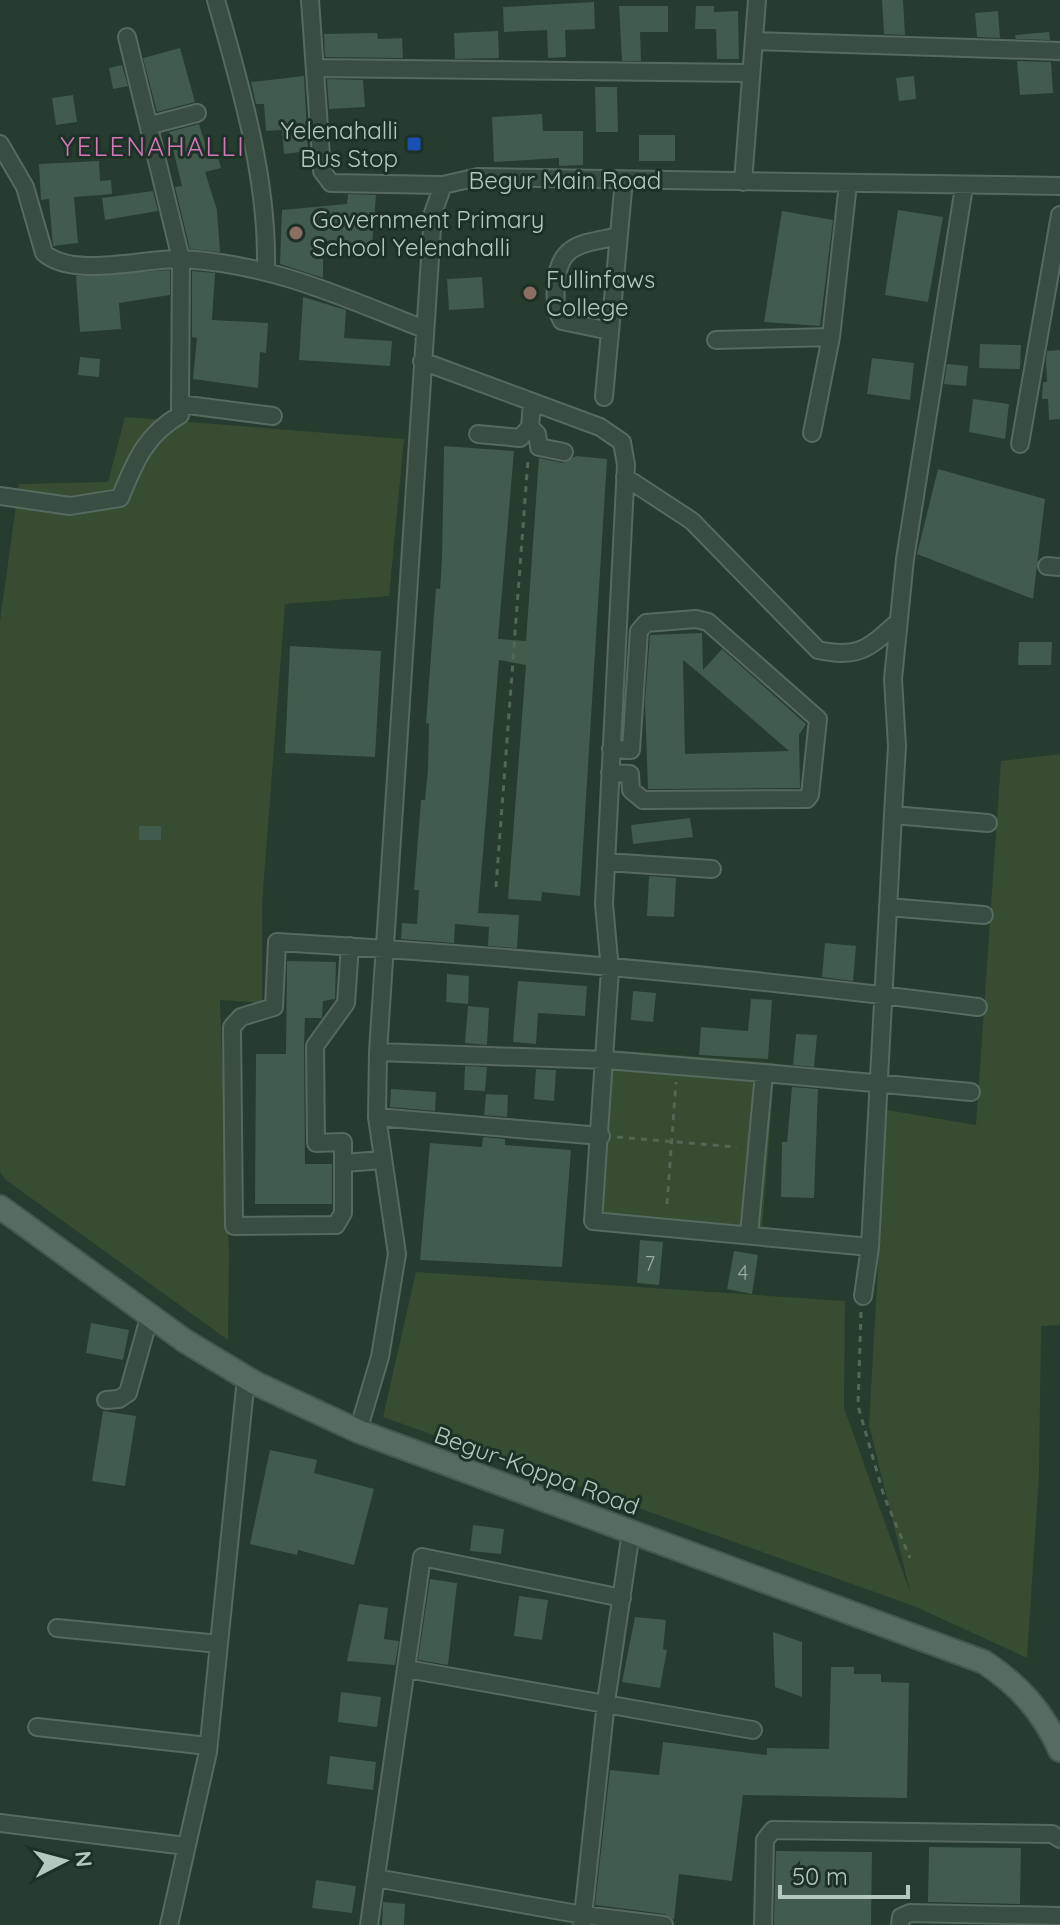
<svg xmlns="http://www.w3.org/2000/svg" width="1060" height="1925" font-family="Quicksand,sans-serif">
  <style>
    .green { fill: #384c32 }
    .building { fill: #415b4d; fill-rule: evenodd }
    .lines { fill: none; stroke-linecap: round; stroke-linejoin: round }
    .minor-casing { stroke: #576a60; stroke-width: 20 }
    .major-casing { stroke: #45584e; stroke-width: 26 }
    .path { stroke: #536754; stroke-width: 3; stroke-dasharray: 6 6; stroke-linecap: butt }
    .minor { stroke: #394d42; stroke-width: 16 }
    .major { stroke: #576c60; stroke-width: 22 }
    .transit-dot { fill: #1a4fb4; stroke: #1e3127; stroke-width: 3 }
    .education-dot { fill: #8d6e63; stroke: #1e3127; stroke-width: 3 }
    .labels { text-anchor: middle; dominant-baseline: central; stroke-width: 6; stroke-linejoin: round; paint-order: stroke }
    .number-label { font-size: 20px; fill: #97ada2 }
    .poi-label { font-size: 24px; fill: #b4c8be; stroke: #1e3127; text-anchor: start }
    .street-label { font-size: 24px; fill: #b4c8be; stroke: #1e3127 }
    .neighbourhood-label { font-size: 26px; letter-spacing: 2px; fill: #d576b9; stroke: #1e3127 }
  </style>
  <rect width="100%" height="100%" fill="#253c2f"/>
  <path class="green" d="M125,417l279,22 -15,157 -104,8 -23,300v99l-42,-3 9,253 -1,87 -222,-160 -6,-8v-551l19,-137 89,-2z
    M1060,754v571l-19,1 -2,149 -12,183 -113,-52 -531,-189 33,-145 429,29 -1,107 67,187 -42,-170 18,-315 89,15 25,-364z
    M600,1049l175,14 -14,178 -175,-15z"/>
  <path class="building" d="M882,0h21l2,35 -21,-1z
    M594,2l1,27 -30,1 1,27 -18,1 -1,-28 -43,2 -1,-25z
    M619,6h49v26h-28l1,29h-19z
    M696,6h18v6l24,-1 1,48h-22l-1,-30h-21z
    M998,11l2,27 -23,-1 -2,-24z
    M498,31l1,27 -44,1 -1,-26z
    M1049,32l1,8 -34,-1 -1,-4z
    M377,33l1,6 24,-1 1,20 -78,-1 -1,-23z
    M180,48l15,54 -38,10 -14,-54z
    M1017,61l34,1 2,31 -33,2z
    M122,65l6,21 -15,3 -4,-21z
    M304,76l4,75 -24,3 -2,-24 -16,1 -2,-27h-8l-5,-22z
    M914,76l2,23 -17,2 -3,-23z
    M327,79l36,1 2,27 -36,2z
    M595,87h22l1,45h-22z
    M73,95l4,27 -21,3 -4,-27z
    M542,114l1,17h40v34l-24,1v-8l-65,4 -2,-45z
    M199,124l9,29 8,-2 5,17 -16,4 12,38 3,42 -30,-3 -15,-62 7,-1 -13,-54z
    M639,135h36v26h-36z
    M99,161l1,20 11,-1 1,14 -38,3 4,46 -25,3 -4,-47 -8,1 -2,-36z
    M153,191l5,20 -53,9 -3,-22z
    M348,194l28,1 -4,50 -49,-4v37l-43,-14 2,-54 65,-6z
    M898,210l45,7 -15,85 -43,-7z
    M782,211l51,9 -13,106 -56,-4z
    M170,270v25l-51,8 2,26 -41,3 -4,-56z
    M192,271l23,2 -3,47 56,3 -2,30 -6,-1 -2,36 -65,-9 4,-41 -5,-1z
    M482,277l2,31 -35,2 -2,-31z
    M303,297l43,13 -2,28 48,3 -2,25 -91,-6z
    M980,344l41,1 -1,24 -41,-1z
    M1060,350v69l-11,1 -1,-21h-6l1,-17h4l-1,-21 1,-10z
    M80,357l20,2 -1,18 -21,-2z
    M872,358l42,5 -4,37 -43,-6z
    M947,364l21,2 -2,20 -22,-2z
    M973,399l36,5 -4,35 -36,-7z
    M444,446l70,5 -16,188 28,2 13,-183 24,5 13,-7 31,3 -27,437 -38,-4 -1,9 -33,-2 18,-234 -27,-5 -21,253 41,2 -2,33 -29,-2 1,-19 -34,-3 -1,19 -53,-4 1,-16 15,1 2,-34h-5l7,-90h4l3,-31 1,-45 -3,-1 10,-135 4,1 2,-29z
    M938,469l107,30 -12,100 -116,-45z
    M702,633l1,37 19,-21 84,75 -7,11 1,53 -152,1 -3,-87 5,-67zM683,660l17,14 89,77 -104,3z
    M1019,642h33l-1,23h-33z
    M290,646l91,5 -6,106 -90,-4z
    M690,818l3,19 -60,7 -2,-19z
    M139,826h22v14h-22z
    M649,876l27,2 -2,39 -27,-1z
    M825,943l31,3 -3,35 -31,-4z
    M287,961l49,1 -1,37 -12,2 -1,17h-17l-1,28 1,118h27v40h-77l1,-150h30z
    M447,974l22,2 -1,28 -22,-2z
    M518,981l69,5 -2,30 -47,-3 -2,31 -23,-2z
    M633,991l23,2 -3,29 -22,-2z
    M751,999l21,1 -4,59 -69,-4 2,-28 47,4z
    M468,1006l21,2 -2,37 -22,-2z
    M796,1034l21,1 -3,32 -21,-2z
    M465,1066l22,1 -2,24 -21,-1z
    M536,1069l20,1 -2,31 -20,-2z
    M792,1087l26,2 -4,109 -33,-1 1,-55h5z
    M391,1089l45,3 -1,19 -45,-4z
    M486,1094l22,1 -1,22 -23,-2z
    M483,1137l22,2v6l66,5 -9,117 -142,-7 10,-117 52,4z
    M640,1240l23,2 -4,43 -22,-2z
    M734,1251l24,4 -6,39 -25,-5z
    M91,1323l38,7 -6,30 -37,-7z
    M103,1411l33,5 -11,70 -33,-5z
    M270,1450l47,10 -3,13 60,16 -20,76 -56,-15 -1,5 -47,-11z
    M473,1525l31,4 -3,25 -31,-3z
    M430,1579l27,4 -9,82 -30,-5z
    M519,1596l29,4 -6,40 -28,-4z
    M359,1604l29,4 -4,31 15,2 -4,24 -48,-4z
    M635,1617l31,3 -3,29 4,1 -7,38 -38,-6z
    M773,1632l29,10v55l-27,-10z
    M831,1667h23v7h27v8l28,1 -2,115 -164,-3 -11,86 -53,-7 -5,46 -9,-6 -70,-9 15,-135 49,5 4,-33 104,13v-7l62,1z
    M341,1692l40,5 -4,30 -39,-5z
    M330,1756l46,6 -3,28 -46,-6z
    M929,1847l92,1 -1,56 -92,-2z
    M776,1851l96,1 -1,73h-97z
    M316,1880l40,6 -4,27 -40,-5z
    M383,1902l22,2 -1,21h-22z"/>
  <g class="lines">
    <g class="minor-casing">
      <path id="minor" d="M216,0c25,88 52,178 50,269
        M310,0l12,171 9,12 112,2
        M127,37l54,222 -1,145 93,12
        M754,41l306,10
        M315,68l436,5
        M151,125l46,-12
        M0,144l25,43 19,66c30,26 99,5 138,6 91,5 160,38 242,70
        M743,182l14,-182
        M610,331l-48,-10c-7,-13 -7,-22 -6,-37 3,-42 28,-40 63,-48
        M716,340l115,-3
        M422,361l178,66 22,15 4,23 -22,439 6,66 -17,251 277,26
        M604,397l20,-217
        M532,402l-2,25 7,7 2,13 25,5
        M812,433l19,-96 17,-153
        M478,434l42,4 10,-11
        M1020,444l40,-229
        M625,477l67,44 126,129c41,9 51,-2 81,-29
        M0,496l70,10 50,-8c15,-36 25,-63 60,-83v-11
        M1047,566l13,1
        M610,773l20,1 1,16 12,10 164,-1 3,-4 8,-76 -110,-97 -12,-3 -50,4 -7,8 -8,119 -20,-1
        M893,815l95,8
        M606,862l106,7
        M888,907l96,8
        M350,946l-4,57 -31,43 1,97 27,-1v71l-7,12 -102,1 -2,-199 9,-10 33,-10 3,-65c234,14 469,35 701,65
        M378,1052l228,8 158,13 -15,162
        M764,1073l207,19
        M377,1117l224,19
        M344,1163l38,-3
        M863,1296l7,-49 23,-432 4,-69 -4,-67 12,-120 59,-372
        M106,1400l13,-1 9,-6 21,-75
        M358,1431l22,-74 17,-103 -20,-137 1,-65 55,-839 10,-28 35,-8 582,9
        M57,1628l162,16
        M407,1669l346,61
        M37,1727l171,19
        M0,1823l186,23
        M376,1878l207,37 81,10
        M169,1925l39,-173 38,-374
        M369,1925l53,-368 200,41
        M582,1925l24,-223 25,-170
        M763,1925l2,-85 8,-10 279,4 8,5
        M900,1925l1,-8 9,-4 150,3"/>
    </g>
    <g class="major-casing">
      <path id="major" d="M0,1207l185,134 70,42 103,48 626,231c35,23 59,50 76,88"/>
    </g>
    <path class="path" d="M496,887l32,-427
      M617,1137l120,10
      M667,1204l9,-122
      M861,1312l-3,94 26,90 26,62"/>
    <use href="#minor" class="minor"/>
    <use href="#major" class="major"/>
  </g>
  <rect class="transit-dot" x="406" y="136" width="16" height="16" rx="4"/>
  <g class="education-dot">
    <circle cx="296" cy="233" r="8"/>
    <circle cx="530" cy="293" r="8"/>
  </g>
  <g class="labels">
    <g class="number-label">
      <text x="650" y="1263">7</text>
      <text x="743" y="1272">4</text>
    </g>
    <g class="poi-label">
      <text x="398" y="130" text-anchor="end">Yelenahalli<tspan x="398" dy="28">Bus Stop</tspan></text>
      <text x="312" y="219">Government Primary<tspan x="312" dy="28">School Yelenahalli</tspan></text>
      <text x="546" y="279">Fullinfaws<tspan x="546" dy="28">College</tspan></text>
    </g>
    <g class="street-label">
      <text x="565" y="180">Begur Main Road</text>
      <text transform="translate(537 1470) rotate(20)">Begur-Koppa Road</text>
    </g>
    <g class="neighbourhood-label">
      <text x="153" y="146">YELENAHALLI</text>
    </g>
  </g>
  <g transform="translate(64 1861) rotate(84)" stroke="#1e3127" stroke-width="6" paint-order="stroke">
  <path d="M0-6L14 30L0 20L-14 30Z" fill="#b4c8be"/>
  <text y="-12" font-size="22" font-weight="bold" text-anchor="middle" fill="#b4c8be">N</text>
  </g>
  <path d="M780 1885v12h128v-12" fill="none" stroke="#b4c8be" stroke-width="4"/>
  <text x="792" y="1885" font-size="24" fill="#b4c8be" stroke="#1e3127" stroke-width="6" paint-order="stroke">50 m</text>
</svg>
